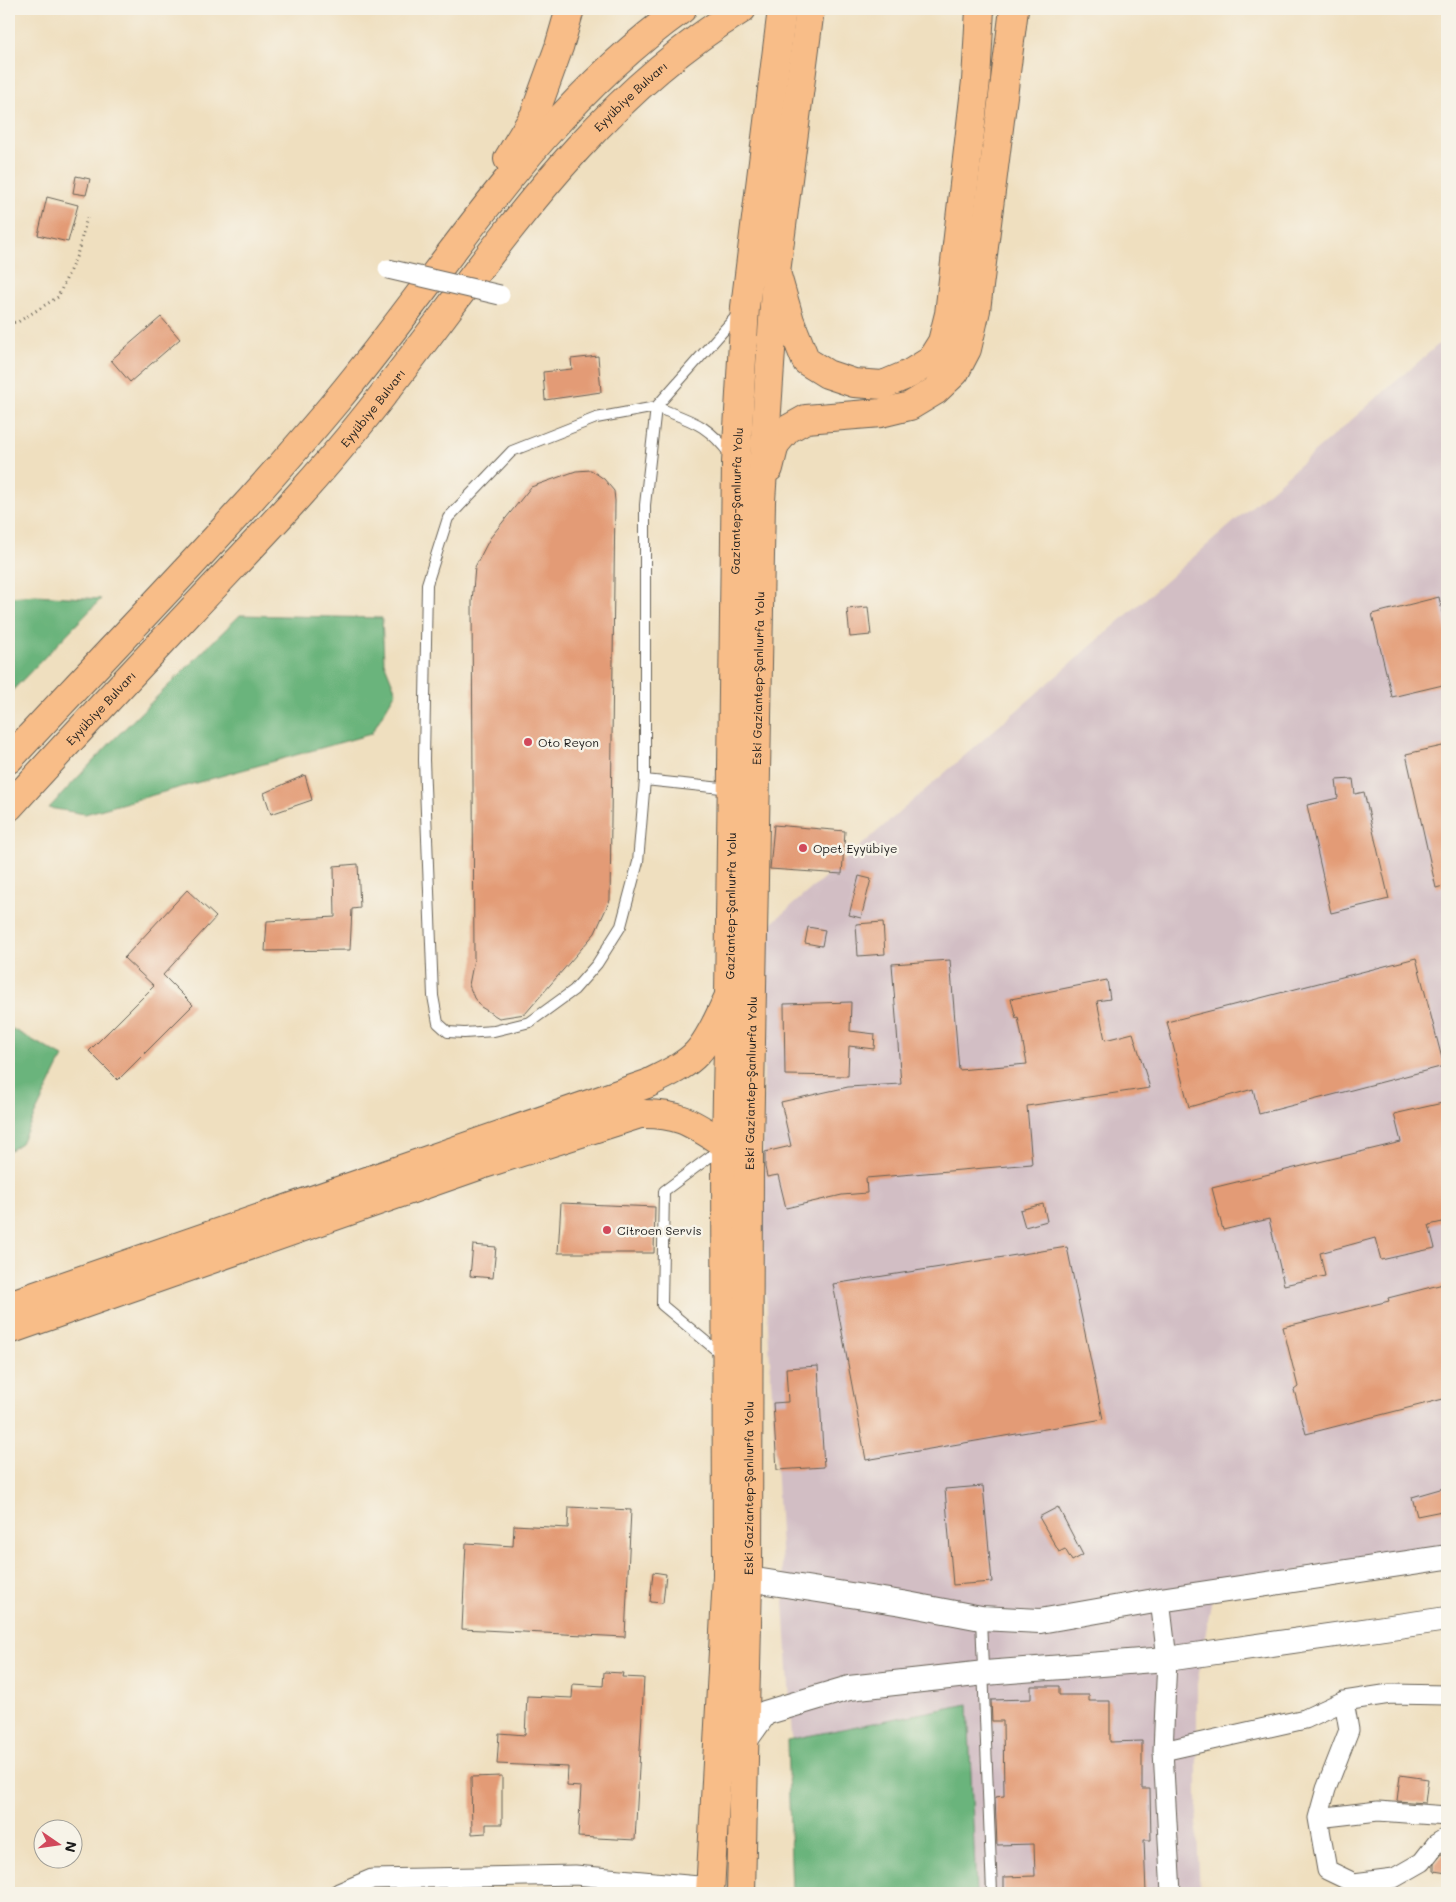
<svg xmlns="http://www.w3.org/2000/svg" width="1456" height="1902" font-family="Mali,sans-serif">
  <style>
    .industrial { fill: #d2bec4 }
    .forest { fill: #6ab47b; stroke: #43684c }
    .building { fill: #e39b76 }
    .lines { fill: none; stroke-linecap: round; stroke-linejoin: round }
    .service-casing { stroke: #666055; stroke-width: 12 }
    .minor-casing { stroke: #666055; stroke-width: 21 }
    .tertiary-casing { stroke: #666055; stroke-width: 26 }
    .primary-casing { stroke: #666055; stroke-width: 30 }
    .trunk-casing { stroke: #666055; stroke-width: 30 }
    .path { stroke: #666055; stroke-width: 3; stroke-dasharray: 1 4; stroke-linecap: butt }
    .service { stroke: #fff; stroke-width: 10 }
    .minor { stroke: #fff; stroke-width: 19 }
    .tertiary { stroke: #fff; stroke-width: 24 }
    .primary { stroke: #f8bd88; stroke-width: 28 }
    .trunk { stroke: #f8bd88; stroke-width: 28 }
    .minor-bridge-casing { stroke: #666055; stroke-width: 21; stroke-linecap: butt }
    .minor-bridge { stroke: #fff; stroke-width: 19 }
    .poi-dot { fill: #d1495b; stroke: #f7f3e8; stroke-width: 2 }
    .labels { text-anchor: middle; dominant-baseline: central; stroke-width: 5; stroke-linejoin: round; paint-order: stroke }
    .street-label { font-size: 12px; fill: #1c1c1c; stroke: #f7f3e8 }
    .poi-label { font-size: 12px; fill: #1c1c1c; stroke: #f7f3e8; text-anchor: start }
  </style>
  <rect width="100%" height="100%" fill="#f7f3e8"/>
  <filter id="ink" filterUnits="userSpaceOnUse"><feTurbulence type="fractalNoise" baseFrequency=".02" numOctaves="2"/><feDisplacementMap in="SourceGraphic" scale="10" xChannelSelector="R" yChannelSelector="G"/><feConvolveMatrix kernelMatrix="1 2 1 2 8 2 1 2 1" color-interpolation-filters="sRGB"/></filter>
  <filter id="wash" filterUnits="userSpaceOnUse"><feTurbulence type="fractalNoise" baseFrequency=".0096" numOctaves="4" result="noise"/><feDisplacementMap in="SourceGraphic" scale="20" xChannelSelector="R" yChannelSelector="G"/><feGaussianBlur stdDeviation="1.12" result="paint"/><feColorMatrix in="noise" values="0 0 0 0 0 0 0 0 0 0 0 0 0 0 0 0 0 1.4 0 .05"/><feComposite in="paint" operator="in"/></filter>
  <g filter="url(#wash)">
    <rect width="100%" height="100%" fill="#efdfbf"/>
    <path class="industrial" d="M1447,337v1209l-233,39 -17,99v149l3,60h-399l-39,-670 4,-295z"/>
    <path class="forest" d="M36,595l65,4 -92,95v-97z
      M240,615l142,3 2,44 12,30 -25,42 -286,80 -36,-6 65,-69z
      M9,1027l54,30 -42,86 -12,8z
      M968,1704l8,189h-184l-5,-153z"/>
    <g id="blocks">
      <path class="building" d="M76,176l14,3 -4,16 -13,-2z
        M47,197l31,8 -10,37 -30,-7z
        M161,317l19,22 -50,43 -19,-22z
        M598,356l3,36 -56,8 -2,-28 29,-3 -1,-10z
        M591,470l13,9 10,12 1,10 -5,399 -15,33 -70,81 -26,4 -18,-11 -7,-9 -5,-13 5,-26 -2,-357 3,-35 15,-29 41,-51 45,-16z
        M1439,597l8,38v49l-55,13 -20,-83z
        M868,607l3,28 -21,2 -3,-28z
        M1447,745v140l-11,3 -30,-134z
        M305,775l7,25 -41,14 -7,-21z
        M1353,779l2,15 9,-2 25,107 -58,14 -24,-108 31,-7 -2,-18z
        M774,825l71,6 -3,43 -72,-5z
        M358,864l2,44 -8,1 -2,41 -85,1 2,-30 68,-4 -1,-51z
        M859,876l12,3 -10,39 -12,-3z
        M187,890l29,27 -53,58 30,30 -75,75 -29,-29 65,-65 -30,-28z
        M883,922l2,32 -27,2 -2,-32z
        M808,927l17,3 -3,16 -17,-3z
        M1416,958l28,108 -185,48 -6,-25 -64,18 -22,-85z
        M950,960l9,110 68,-6 -9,-47 -2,1 -5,-19 96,-19 3,19 -13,2 8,39 28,-7 17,55 -123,18 5,58 -166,14 1,15 -25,2 -56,13 -8,-33 -11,2 -2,-10v-15l26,-6 -10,-44 67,-15 53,-3 -9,-120z
        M851,1002l-1,29 25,3 -1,15 -25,-3 -1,30 -63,-1 -1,-71z
        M1447,1102v119l-18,4 6,23 -54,12 -6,-22 -55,15 5,23 -41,9 -15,-66 -46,11 -11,-42 189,-46 -7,-28z
        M561,1203l94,4 -1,46h-96z
        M1043,1204l4,17 -22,6 -5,-17z
        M473,1245l23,2 -3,31 -23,-2z
        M1067,1247l36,172 -237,41 -33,-176z
        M1447,1283v115l-141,36 -12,-44 4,-3 -15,-60 106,-26 -1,-3z
        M818,1366l6,101 -47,3 -4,-67 15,-1 -2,-34z
        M983,1486l9,96 -39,3 -8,-96z
        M1447,1487v23l-30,6 -5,-19z
        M569,1507l62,3 -6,127 -163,-8 4,-86 47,3 1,-21 54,3z
        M1058,1507l25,48 -11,6 -7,-12 -6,3 -20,-35z
        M653,1572l13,2 -3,29 -13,-1z
        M604,1672l19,1 -1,4 22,1 -9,162 -57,-3 3,-50 -14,-1 1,-19 -71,-3 2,-31 26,2 2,-39 45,2 1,-14 30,2z
        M1031,1686h28v9h30v6h21v41l32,-1v48h8l1,51h-7l2,53h-142v-16l31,-1 -1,-32 -37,1 -2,-48 9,-1 -1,-75h-11l-1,-21 40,-1z
        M1400,1775l28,4 -3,24 -28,-2z
        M502,1776v48h-16v9l-14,1 -1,-57z
        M1442,1854l5,1v18l-13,-2v-7z"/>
    </g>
  </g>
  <g filter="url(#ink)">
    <use href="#blocks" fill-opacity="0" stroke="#666055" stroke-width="1"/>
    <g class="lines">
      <g class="service-casing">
        <path id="service" d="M656,407l-11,98v275l-7,82 -17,64 -24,38 -23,26 -44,32 -36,9 -30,2 -16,-1 -10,-9 -5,-27 -9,-236 3,-176 21,-66 64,-67 84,-33z
          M731,456c-24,-33 -40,-35 -75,-49l83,-94
          M645,780l86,9
          M722,1355l-60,-50 2,-114 59,-44
          M981,1618l11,275"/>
      </g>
      <g class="minor-casing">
        <path id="minor" d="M1160,1600l7,59 -4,92 8,142
          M1344,1701l5,29 -23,59 -8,29 60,-7 69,5
          M1163,1751l142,-32 39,-18 46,-7 57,1
          M1318,1818l9,52 27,13 40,-5 28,-16 14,-18 11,-7
          M339,1893l33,-14 203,-4 135,12"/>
      </g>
      <g class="tertiary-casing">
        <path id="tertiary" d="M748,1579l154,24 79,15 59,3 120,-21 287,-43
          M745,1741l20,-28 84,-25 136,-15 182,-14 280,-40"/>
      </g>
      <g class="primary-casing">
        <g id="primary">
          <path d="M769,468l6,-24 13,-15 18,-10 75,-6 29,-7 25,-15 20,-19 12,-23 9,-39 38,-301"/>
          <path d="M9,1330l469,-164 162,-52c41,-1 53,10 86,31"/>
          <path d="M710,1893l17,-317 -1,-431 3,-149"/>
          <path id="s1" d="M741,1893l7,-314 1,-429 12,-649 15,-226"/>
        </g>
      </g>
      <g class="trunk-casing">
        <g id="trunk">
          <path d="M810,9l-34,263 14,49 16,40 21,13 27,9 29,2 26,-11 21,-13 12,-19 7,-28 27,-233 4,-72"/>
          <path d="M508,159l26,-43 25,-69 11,-38"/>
          <path d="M9,759c110,-119 225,-235 329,-360 110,-133 201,-288 344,-390"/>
          <path id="s2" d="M9,807c60,-66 121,-131 182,-196 59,-63 119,-124 172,-191 118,-146 215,-311 379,-411"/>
          <path id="s3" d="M9,1305l638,-221c17,-9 37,-17 50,-31 14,-15 23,-39 32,-57l7,-533 9,-156 37,-298"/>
        </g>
      </g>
      <path class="path" d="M9,323l9,-1 40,-25 19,-42 10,-37"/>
      <use href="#service" class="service"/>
      <use href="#minor" class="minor"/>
      <use href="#tertiary" class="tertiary"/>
      <use href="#primary" class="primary"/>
      <use href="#trunk" class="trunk"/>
      <g class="minor-bridge-casing">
        <path id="minor-bridge" d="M388,269l112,26"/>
      </g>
      <use href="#minor-bridge" class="minor-bridge"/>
    </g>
  </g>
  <g class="poi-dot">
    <circle cx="528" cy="742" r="5"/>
    <circle cx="803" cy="848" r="5"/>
    <circle cx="607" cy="1230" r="5"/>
  </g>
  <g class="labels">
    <g class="street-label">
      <text stroke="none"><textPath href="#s2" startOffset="945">Eyyübiye Bulvarı</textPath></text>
      <text stroke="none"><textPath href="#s2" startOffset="540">Eyyübiye Bulvarı</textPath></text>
      <text stroke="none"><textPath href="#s3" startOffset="1295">Gaziantep-Şanlıurfa Yolu</textPath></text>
      <text stroke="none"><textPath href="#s1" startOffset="1215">Eski Gaziantep-Şanlıurfa Yolu</textPath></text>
      <text stroke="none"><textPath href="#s2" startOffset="135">Eyyübiye Bulvarı</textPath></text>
      <text stroke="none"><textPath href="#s3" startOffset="890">Gaziantep-Şanlıurfa Yolu</textPath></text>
      <text stroke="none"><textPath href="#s1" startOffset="810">Eski Gaziantep-Şanlıurfa Yolu</textPath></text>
      <text stroke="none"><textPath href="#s1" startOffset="405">Eski Gaziantep-Şanlıurfa Yolu</textPath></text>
    </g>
    <g class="poi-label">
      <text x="538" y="742">Oto Reyon</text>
      <text x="813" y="848">Opet Eyyübiye</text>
      <text x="617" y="1230">Citroen Servis</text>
    </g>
  </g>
  <rect width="1456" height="1902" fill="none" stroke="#f7f3e8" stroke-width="30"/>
  <g transform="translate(58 1844) rotate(103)"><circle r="24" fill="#f7f3e8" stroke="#9f9d96"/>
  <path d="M0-4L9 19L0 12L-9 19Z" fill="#d1495b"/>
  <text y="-8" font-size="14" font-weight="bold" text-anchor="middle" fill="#1c1c1c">N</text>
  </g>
</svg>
